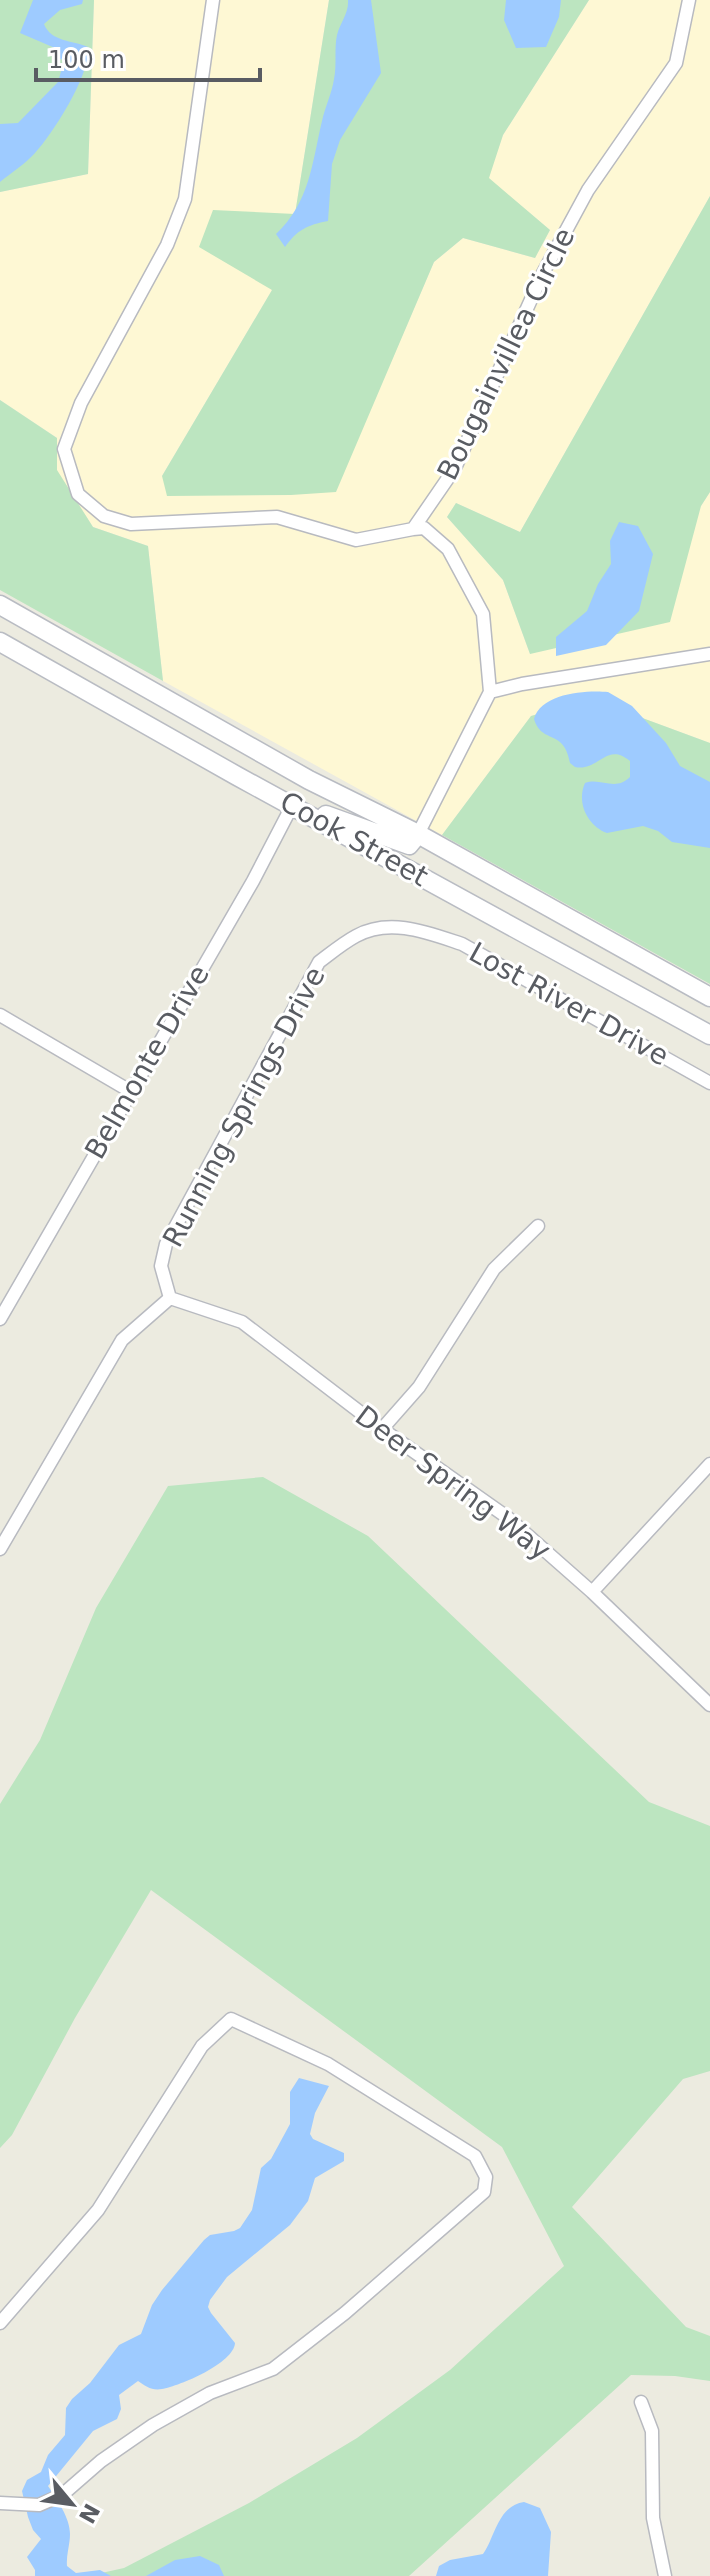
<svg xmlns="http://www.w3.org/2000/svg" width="710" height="2576" font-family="'DejaVu Sans',sans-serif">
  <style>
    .commercial { fill: #fef8d4 }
    .green { fill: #bce5c0 }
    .water { fill: #9ecbff }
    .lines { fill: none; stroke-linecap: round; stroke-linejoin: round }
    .street-casing { stroke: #b8bac0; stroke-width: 15 }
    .secondary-casing { stroke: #b9bcc3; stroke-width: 21 }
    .street { stroke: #fff; stroke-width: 12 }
    .secondary { stroke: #fff; stroke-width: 18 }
    .labels { text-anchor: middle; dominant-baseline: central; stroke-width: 6; stroke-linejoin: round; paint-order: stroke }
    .street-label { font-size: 28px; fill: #595c62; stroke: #fff }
  </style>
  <rect width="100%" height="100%" fill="#ecebe0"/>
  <path class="commercial" d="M94,0h235l-34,214 -23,76 -110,186 173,16 99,-230 29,-24 72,20 15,-28 -62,-52 15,-43 86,-135h121v196l-190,336 -64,-29 -9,14 56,63 27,74 171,-148 9,-14v251l-119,-44 -60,17 -89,119 -279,-154 -15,-135 -55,-19 -37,-57 1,-32 -57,-38v-208l88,-18z"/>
  <path class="green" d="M0,0h94l-6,174 -88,18z
    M329,0h260l-86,135 -14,43 61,52 -15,28 -72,-20 -29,24 -98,230 -45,3 -124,1 -5,-20 110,-186 -73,-43 14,-37 82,4z
    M710,196v296l-9,14 -31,116 -140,32 -27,-74 -56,-63 9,-14 64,29z
    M0,400l57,38v32l36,57 55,19 15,135 -163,-91z
    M591,699l119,44v241l-268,-149 89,-119z
    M263,1477l105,59 281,266 61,24v245l-27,8 -111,128 114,120 24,9v45l-35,-5 -44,-1 -222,201h-321l36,-8 125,-65 108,-65 93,-68 114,-104 -62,-119 -351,-257 -76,128 -63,117 -12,13v-344l40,-64 56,-132 72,-122z"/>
  <path class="water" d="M33,0h50l-1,4 -22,6 -16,14c7,18 28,16 44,23 4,25 -35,87 -53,106 -10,11 -24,20 -35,29v-58l18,-1 40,-41 6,-21 -7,-4 -2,-9 -35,-15z
    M348,0h23l10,73 -41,67 -8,24 -4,57c-21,4 -31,9 -43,26l-9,-13c34,-32 36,-71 46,-113 3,-14 10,-28 12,-42 3,-14 0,-30 3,-44 3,-12 12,-22 11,-35z
    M506,0h55l-2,17 -13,30 -30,1 -12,-28z
    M619,522l19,4 15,28 -14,57 -33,34 -50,11v-19l31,-26 11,-27 13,-20 -1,-23z
    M608,692l24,14 34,37 14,23 30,16v66l-38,-6 -14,-11 -15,-5 -36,7c-19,-7 -31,-30 -22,-50 16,-6 30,9 45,-6v-16c-24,-20 -31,11 -55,6l-5,-4c-6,-35 -28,-18 -36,-44 7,-26 52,-29 74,-27z
    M299,2078l30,8 -14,27 -5,21 3,5 31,14v8l-29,17 -7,23 -18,24 -63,52 -17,23 -2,7 3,6 24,30c-1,20 -55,43 -73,46 -10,2 -17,-3 -24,-8l-19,14 2,14 -4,10 -24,12 -45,55c9,13 22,32 22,48 0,11 -4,21 -3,32l9,7 24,-3 11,6h-76v-6l-8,-13 14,-18 -8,-9 -5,-13 -6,-26 5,-11 14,-8 7,-17 17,-20 1,-27 6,-9 18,-16 29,-38 22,-11 11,-29 10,-15 42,-50 6,-5 24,-4 6,-3 12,-18 9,-42 10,-9 19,-35v-32z
    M524,2502l16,6 11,24 -3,44h-112l3,-10 11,-6 33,-6c13,-19 15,-48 41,-52z
    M200,2556l19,9 5,11h-78l29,-16z"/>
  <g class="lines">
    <g class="street-casing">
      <path id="street" d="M213,0l-28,199 -18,46 -86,158 -17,46 14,45 26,22 27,8 146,-7 79,23 57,-11 42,-61 88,-195 45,-83 88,-127 13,-63
        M413,529l11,-1 24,21 35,65 7,78
        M418,834l72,-142 32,-8 188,-30
        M0,1015l130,76
        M170,1298l72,24 140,107 125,88 85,75 118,113
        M0,1319l253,-438 40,-77
        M382,1429l37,-42 75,-118 44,-43
        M0,1549l122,-209 48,-42 -9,-32 5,-22 153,-282c12,-9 24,-19 37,-26 34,-19 73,-3 106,8l248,139
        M592,1592l118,-128
        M0,2323l98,-113 104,-164 29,-27 97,45 147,92 11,21 -2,15 -139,121 -72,56 -63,24 -57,32 -52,36 -39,34 -23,10 -39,-2
        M641,2402l11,29 1,87 12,58"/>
    </g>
    <g class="secondary-casing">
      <path id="secondary" d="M0,605l309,175 109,54 292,163
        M0,642l237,134 473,259
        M326,815l83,30 9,-11"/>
    </g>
    <use href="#street" class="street"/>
    <use href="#secondary" class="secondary"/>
  </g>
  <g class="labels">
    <g class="street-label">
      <text transform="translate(506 354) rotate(-64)">Bougainvillea Circle</text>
      <text transform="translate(354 839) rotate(29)">Cook Street</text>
      <text transform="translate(569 1004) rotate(29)">Lost River Drive</text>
      <text transform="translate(147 1062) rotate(-60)">Belmonte Drive</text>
      <text transform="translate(244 1107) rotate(-62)">Running Springs Drive</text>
      <text transform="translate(453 1483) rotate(37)">Deer Spring Way</text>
    </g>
  </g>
  <g transform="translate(72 2504) rotate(119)" stroke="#ffffff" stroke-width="6" paint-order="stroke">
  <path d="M0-6L14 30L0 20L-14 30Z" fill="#595c62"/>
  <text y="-12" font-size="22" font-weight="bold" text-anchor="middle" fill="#595c62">N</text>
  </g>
  <path d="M36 68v12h224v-12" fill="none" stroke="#595c62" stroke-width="4"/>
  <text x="48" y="68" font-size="24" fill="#595c62" stroke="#ffffff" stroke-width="6" paint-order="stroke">100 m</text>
</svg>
